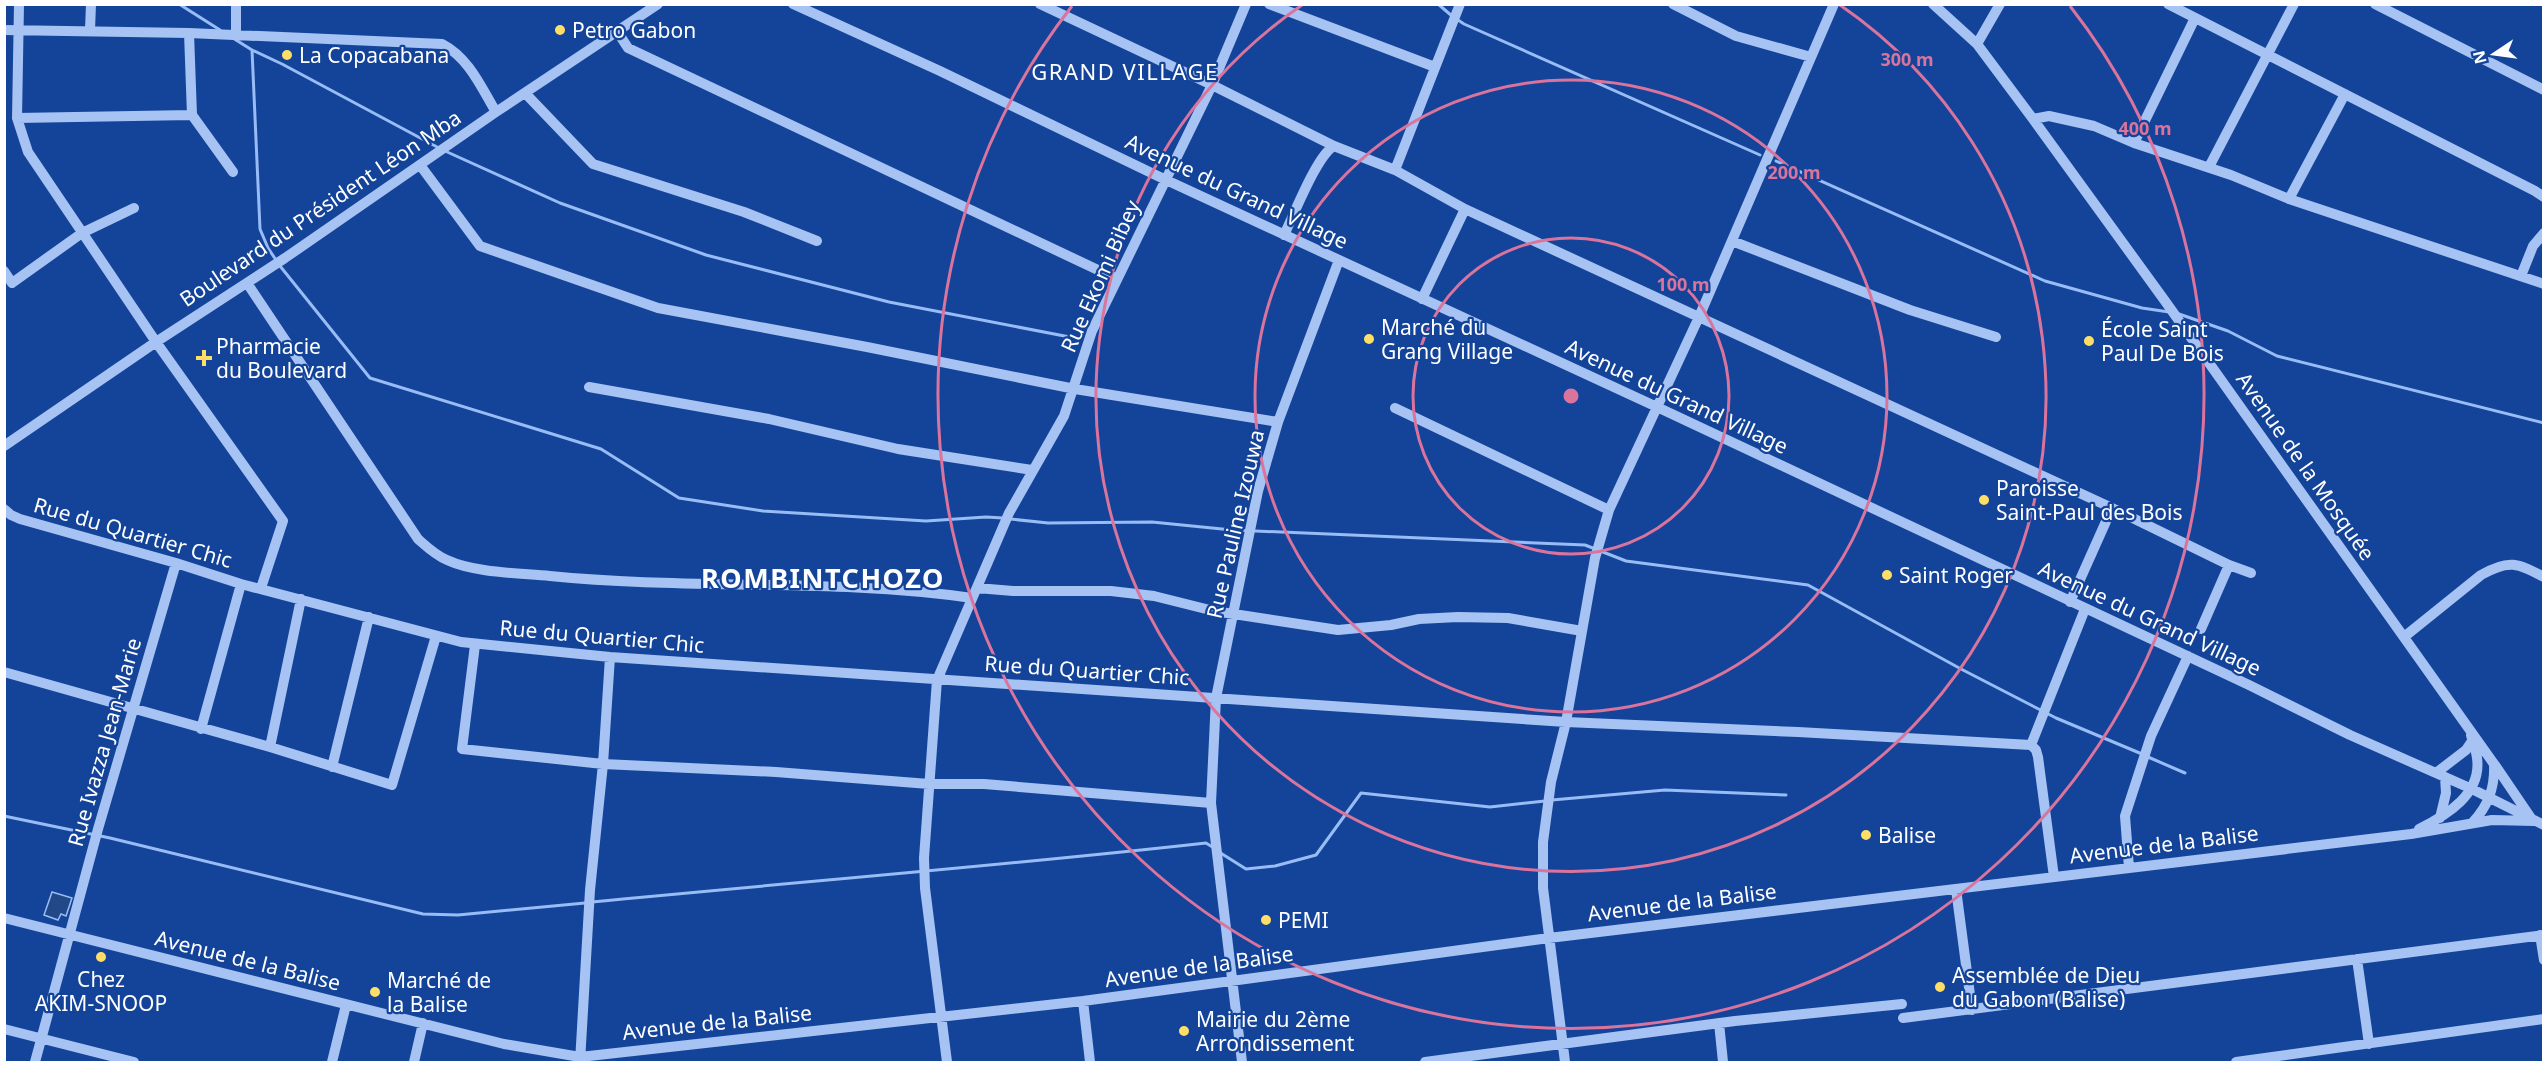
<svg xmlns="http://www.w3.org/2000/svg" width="2548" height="1067" font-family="'Noto Sans',sans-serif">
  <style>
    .water { fill: #234887; stroke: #98bdf6; stroke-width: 1.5 }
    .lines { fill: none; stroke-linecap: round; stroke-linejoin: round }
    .stream { stroke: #98bdf6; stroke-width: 3 }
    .minor { stroke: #a6c3f3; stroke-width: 10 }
    .ring { fill: none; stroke: #da749d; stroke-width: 3 }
    .poi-dot { fill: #ffde68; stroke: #144499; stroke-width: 2 }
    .labels { text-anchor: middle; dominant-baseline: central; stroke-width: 4.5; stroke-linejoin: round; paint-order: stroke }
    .poi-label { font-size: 21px; fill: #fff; stroke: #144499; text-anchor: start }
    .street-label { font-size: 21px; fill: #fff; stroke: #144499 }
    .neighbourhood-label { font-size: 22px; letter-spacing: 1.5px; fill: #fff; stroke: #144499 }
    .district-label { font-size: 27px; font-weight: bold; letter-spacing: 1.5px; fill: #fff; stroke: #144499 }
    .centre { fill: #da749d; stroke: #144499; stroke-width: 3 }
    .ring-label { font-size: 18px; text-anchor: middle; font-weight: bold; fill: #da749d; stroke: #144499; stroke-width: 4.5; stroke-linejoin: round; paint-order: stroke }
  </style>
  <rect width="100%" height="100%" fill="#144499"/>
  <path class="water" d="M52,892l20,6 -6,18 -5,-2 -3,6 -14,-5z"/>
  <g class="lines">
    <path class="stream" d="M179,4l41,26
      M1438,4l14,12
      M1458,20l6,4 296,131
      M236,40l16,10 8,179 8,19 8,12
      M252,50l30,14 157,84
      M445,151l115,52 146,52 183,47 191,37
      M1776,161l269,120 97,27 27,4
      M280,266l90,112 231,71 78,49 84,13 163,10 60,-4 17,1
      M2179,314l49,17 49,25 267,67
      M1010,519l38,4 104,-1 80,8 353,15 41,16 182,24 153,84 95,49 86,36
      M2148,757l37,16
      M1552,800l113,-10 121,5
      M4,816l106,22 313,76 35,1 127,-12
      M1219,852l27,17 29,-3 41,-11 45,-62 129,14 55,-6
      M592,902c205,-20 409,-36 614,-59l8,5"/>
    <path class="minor" d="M19,4l-2,114 11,34 128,190 127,179 -22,67
      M793,4l147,67 224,108 493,228 592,278 101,50 122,54 72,36
      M1040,4l172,81 122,61 61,24 70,39 647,299 117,57 22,8
      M1269,4l166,63
      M1673,4l63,32 75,21
      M1933,4l44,40 56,75 132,182 329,463c1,23 -5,41 -21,58
      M2168,4l367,187 9,6
      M2375,4l169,86
      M4,30l185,3 253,11c27,14 39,43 54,68
      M90,30l1,-26
      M617,31l11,17 489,231
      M236,36v-32
      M1977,44l23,-40
      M525,93l68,71 151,48 73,29
      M192,115l41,57
      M17,118l175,-3 -3,-82
      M2033,119l16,-3 45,10 40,17 97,32 58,24 255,85
      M2134,143l61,-125
      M420,165l60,81 178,62 209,39 208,42 203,33
      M2209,167l85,-163
      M1395,170l65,-166
      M2289,199l56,-105
      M1284,235c10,-20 33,-80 50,-89
      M1732,241l178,69 86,27
      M4,271l8,12 70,-50 52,-25
      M2521,276l12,-30 11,-13
      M247,283l171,256c9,8 17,16 29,21 28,13 72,13 103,16 140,14 283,2 422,22
      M1422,299l43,-90
      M589,387l180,32 129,30 134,21
      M1395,408l214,102
      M4,446l152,-104 129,-84 211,-146 162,-108
      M4,509l7,6 9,4 156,44 65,21 220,58 149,15 956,65 232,10 233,13 5,5 2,7 16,120
      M977,588l36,3h98l43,5 60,15 124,19 53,-5 28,-6 39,-2 50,1 74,13
      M2070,602l42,-94
      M2201,629l28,-64
      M2404,637l77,-62c28,-16 36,-12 63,2
      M475,645l-13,104 141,15 173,8 153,12h55l227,19
      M4,672l266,75 122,38 44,-149
      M201,729l40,-145
      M2031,745l54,-136
      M270,747l31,-148
      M2495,765l38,56
      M332,767l37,-150
      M2436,773l30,-23 6,-9
      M2440,818l6,-25 -1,-16
      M2419,829c28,-14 63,-35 58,-71 -1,-8 -4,-15 -6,-23
      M2129,868l-4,-52 26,-80 37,-80
      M1956,889l16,121
      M4,918l500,126 76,13 503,-56 466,-63 862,-104 81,-14 42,1
      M2540,935l4,25
      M2357,959l12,85
      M1083,1001l7,61
      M1903,1018l641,-83
      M1719,1023l4,39
      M4,1029l130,33
      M35,1062l63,-233 78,-266
      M332,1062l14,-57
      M414,1062l9,-39
      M580,1062l10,-172 13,-126 7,-107
      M947,1062l-22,-174 -1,-30 13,-178 72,-167 55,-97 28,-85 120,-246 34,-81
      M1242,1062l-31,-259 5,-105 42,-207 20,-69 61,-162
      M1425,1062l310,-41 167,-17
      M1565,1062l-22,-174v-46l8,-60 15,-60 29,-164 14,-48 90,-193 135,-313
      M2236,1062l308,-43"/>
  </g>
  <g class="ring">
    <circle cx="1571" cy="396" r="158"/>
    <circle cx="1571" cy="396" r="316"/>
    <path d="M1840 5A475 475 0 1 1 1302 5"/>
    <path d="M2070 6A633 633 0 1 1 1072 6"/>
  </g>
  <g class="poi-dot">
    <circle cx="560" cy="30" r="6"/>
    <circle cx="287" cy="55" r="6"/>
    <circle cx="1369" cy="339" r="6"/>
    <circle cx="2089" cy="341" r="6"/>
    <path d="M201 349h6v6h6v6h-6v6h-6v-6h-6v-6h6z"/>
    <circle cx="1984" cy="500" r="6"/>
    <circle cx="1887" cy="575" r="6"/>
    <circle cx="1866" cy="835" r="6"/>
    <circle cx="1266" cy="920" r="6"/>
    <circle cx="101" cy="957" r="6"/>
    <circle cx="1940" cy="987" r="6"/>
    <circle cx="375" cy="992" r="6"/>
    <circle cx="1184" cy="1031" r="6"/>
  </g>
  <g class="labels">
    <g class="poi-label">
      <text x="572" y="30">Petro Gabon</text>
      <text x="299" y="55">La Copacabana</text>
      <text x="1381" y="327">Marché du<tspan x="1381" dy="24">Grang Village</tspan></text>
      <text x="2101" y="329">École Saint<tspan x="2101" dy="24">Paul De Bois</tspan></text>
      <text x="216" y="346">Pharmacie<tspan x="216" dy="24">du Boulevard</tspan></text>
      <text x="1996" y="488">Paroisse<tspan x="1996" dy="24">Saint-Paul des Bois</tspan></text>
      <text x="1899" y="575">Saint Roger</text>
      <text x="1878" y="835">Balise</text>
      <text x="1278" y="920">PEMI</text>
      <text x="1952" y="975">Assemblée de Dieu<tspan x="1952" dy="24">du Gabon (Balise)</tspan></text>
      <text x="101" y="979" text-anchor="middle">Chez<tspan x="101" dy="24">AKIM-SNOOP</tspan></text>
      <text x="387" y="980">Marché de<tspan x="387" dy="24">la Balise</tspan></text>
      <text x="1196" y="1019">Mairie du 2ème<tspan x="1196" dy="24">Arrondissement</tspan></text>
    </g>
    <g class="street-label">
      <text transform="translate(1237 191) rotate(25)">Avenue du Grand Village</text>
      <text transform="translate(320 208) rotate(-34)">Boulevard du Président Léon Mba</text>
      <text transform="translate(1100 276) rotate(-66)">Rue Ekomi Bibey</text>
      <text transform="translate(1677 396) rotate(25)">Avenue du Grand Village</text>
      <text transform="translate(2306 466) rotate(55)">Avenue de la Mosquée</text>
      <text transform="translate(1235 524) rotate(-77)">Rue Pauline Izouwa</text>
      <text transform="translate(133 532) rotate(16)">Rue du Quartier Chic</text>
      <text transform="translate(2150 618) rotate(25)">Avenue du Grand Village</text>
      <text transform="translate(602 636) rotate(5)">Rue du Quartier Chic</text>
      <text transform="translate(1087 670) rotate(4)">Rue du Quartier Chic</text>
      <text transform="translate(104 742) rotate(-74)">Rue Ivazza Jean-Marie</text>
      <text transform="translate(2164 844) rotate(-7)">Avenue de la Balise</text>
      <text transform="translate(1682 902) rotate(-7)">Avenue de la Balise</text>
      <text transform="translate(248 960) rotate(14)">Avenue de la Balise</text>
      <text transform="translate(1199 966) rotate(-8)">Avenue de la Balise</text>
      <text transform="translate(717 1022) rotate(-6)">Avenue de la Balise</text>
    </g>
    <g class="neighbourhood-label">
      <text x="1125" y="71">GRAND VILLAGE</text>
    </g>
    <g class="district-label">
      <text x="823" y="577">ROMBINTCHOZO</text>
    </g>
  </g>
  <circle cx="1571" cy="396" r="9" class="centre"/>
  <g class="ring-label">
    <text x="1907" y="66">300 m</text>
    <text x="2145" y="135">400 m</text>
    <text x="1794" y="179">200 m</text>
    <text x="1683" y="291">100 m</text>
  </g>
  <rect width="2548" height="1067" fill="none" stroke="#ffffff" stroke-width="12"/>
  <g transform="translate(2494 54) rotate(257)" stroke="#144499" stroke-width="4.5" paint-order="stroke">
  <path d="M0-4.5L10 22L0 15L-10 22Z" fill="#ffffff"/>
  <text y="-9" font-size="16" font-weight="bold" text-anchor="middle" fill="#ffffff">N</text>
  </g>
</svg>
